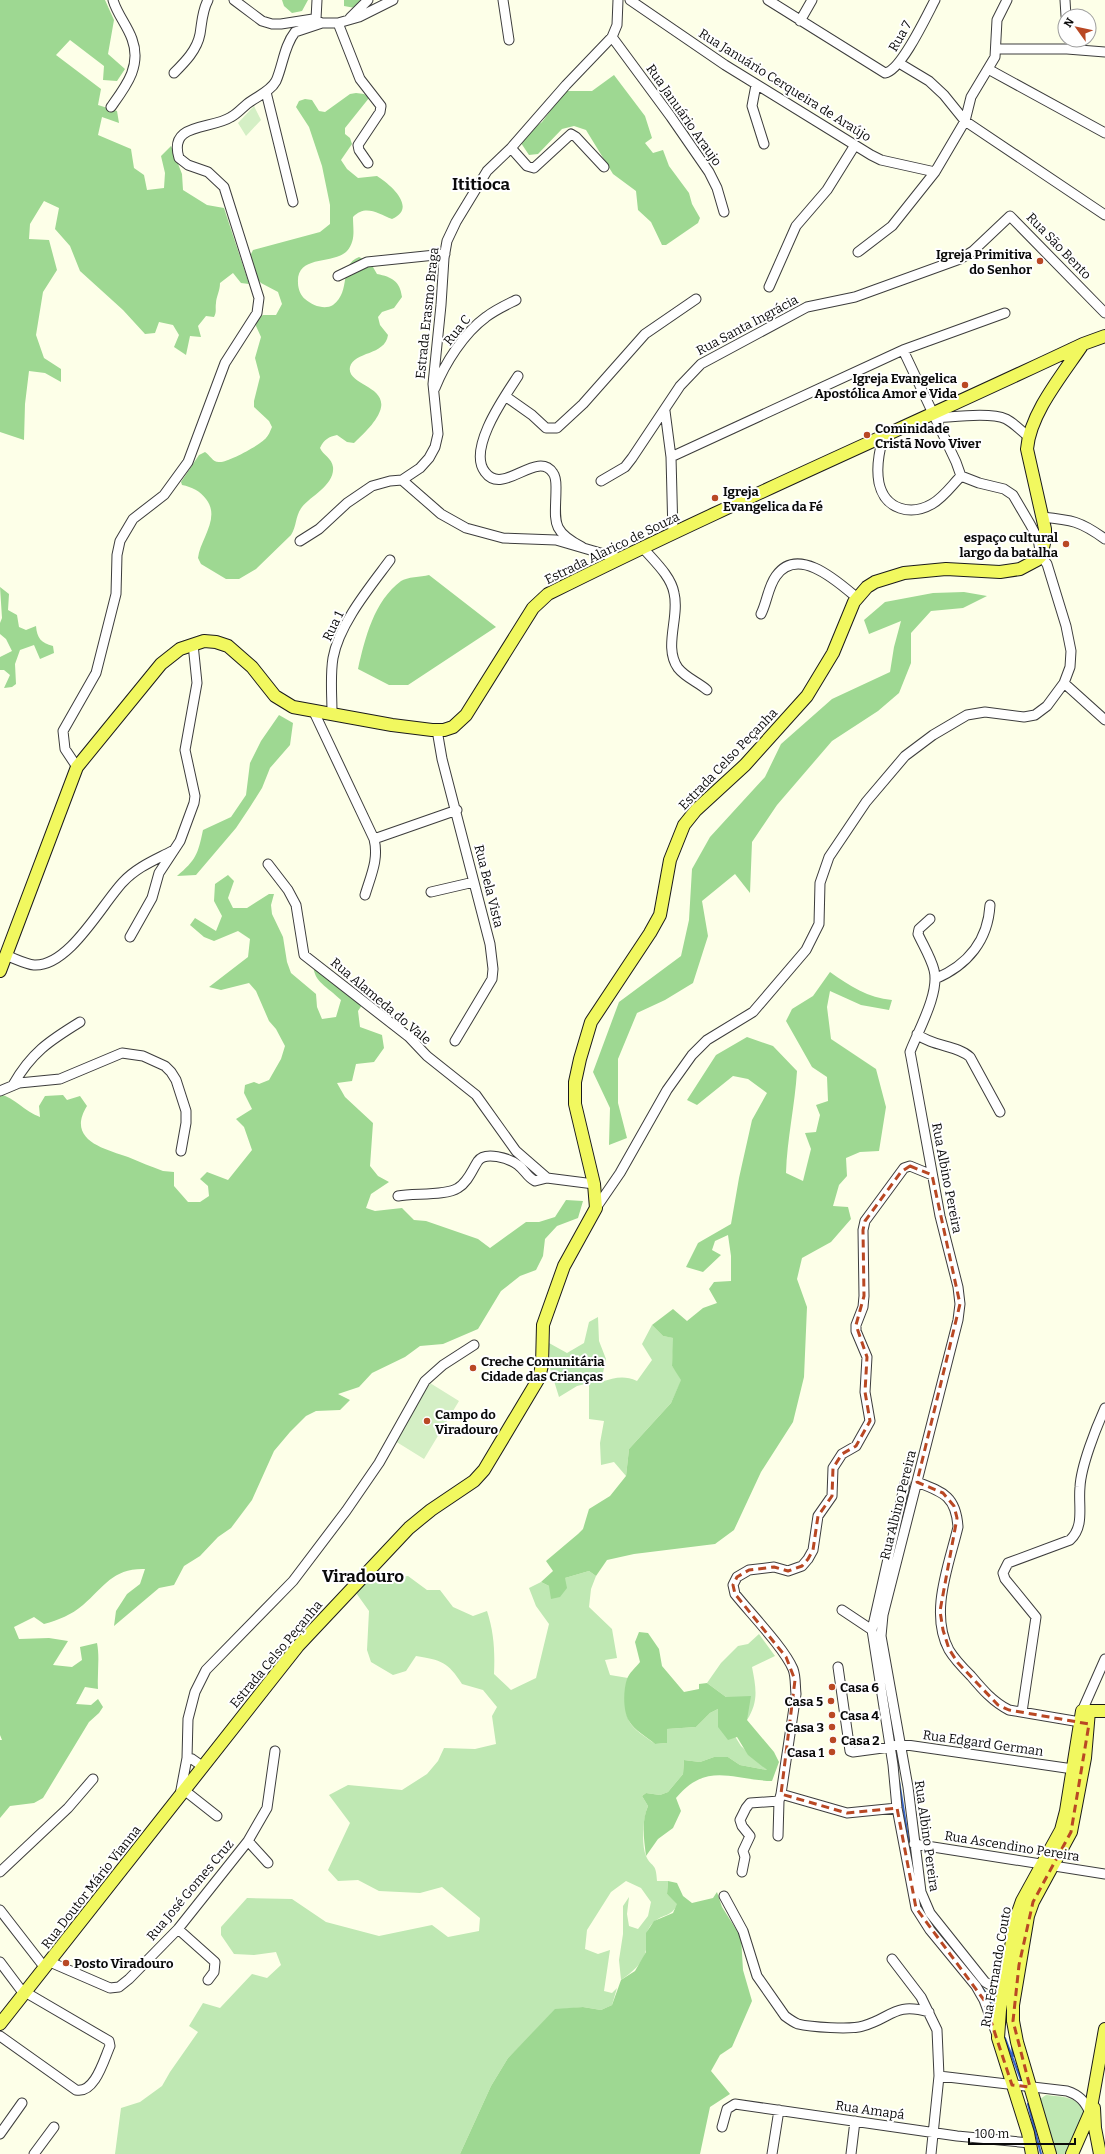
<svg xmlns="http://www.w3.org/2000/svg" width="1105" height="2154" font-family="Bitter,serif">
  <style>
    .green { fill: #bfe8b3 }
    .forest { fill: #9ed892 }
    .pitch { fill: #d4efc5 }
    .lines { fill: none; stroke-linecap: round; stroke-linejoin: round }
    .stream { stroke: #3564cc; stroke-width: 2 }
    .minor-casing { stroke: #3d3d3d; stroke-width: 11 }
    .major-casing { stroke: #1b1b1b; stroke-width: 14 }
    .minor { stroke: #fff; stroke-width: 9 }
    .major { stroke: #f1f85f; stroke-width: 12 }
    .marked { fill: none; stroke: #b94824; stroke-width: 3; stroke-dasharray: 8 5; stroke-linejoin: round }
    .poi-dot { fill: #b94824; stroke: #fff; stroke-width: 1.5 }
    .labels { text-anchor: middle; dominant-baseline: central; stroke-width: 4; stroke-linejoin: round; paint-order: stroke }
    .street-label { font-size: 13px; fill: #0a0a0a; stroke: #fff }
    .poi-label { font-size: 13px; font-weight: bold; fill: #0a0a0a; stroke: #fff; text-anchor: start }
    .district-label { font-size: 17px; font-weight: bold; fill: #0a0a0a; stroke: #fff }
  </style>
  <rect width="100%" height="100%" fill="#fdffe8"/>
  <path class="green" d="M598,1317l1,24 7,18 -5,23c14,-4 22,-7 36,-1l15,-21 -10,-16 10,-19 11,11 11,2 -2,28 10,13 -11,24 -42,46 -3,27 -12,-14 -13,3 -1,-22 4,-22 -15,-2v-36l-12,3 -18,11 -9,-29 -1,-25 18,10 17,-10 5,-21z
    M589,1571l7,5 -5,13 -2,18 23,22 5,29 -12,2 5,15 18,3c-3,10 -4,33 1,43 4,9 19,17 26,23l12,-1v-14l29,-2 14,-14 8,-4 23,37 26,24 -27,-5 -12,-8h-14l-14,5 -16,-2 -1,14 -15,18 -8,3 -14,-2 -4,3 6,10c-5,11 -7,38 -2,50 6,13 10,5 11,25h11l-1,13 11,10c-8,14 -14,9 -24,18 -10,9 -7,17 -8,28 -2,13 -15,23 -25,30l-2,-20 4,-26v-28l6,-9 -2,17 2,12 9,3 10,-13 3,-14 -10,-14 -15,-7 -15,11 -24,38 -2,19 13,5 12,-4 -6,41 8,2 5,-5 -5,17 -11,5 -18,-3 -28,3 -47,48 -17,28 -31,68h-345l6,-46 19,-6 22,-16 8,-14 28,-40 -9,-6 14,-23 17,5 32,-34 15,4 14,-13 -5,-13 -22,3 -20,-1 -13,-19v-8l26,-29 45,1 34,23 53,14 53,-11 16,12 31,-6 1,-13 -38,-31 -22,6 -41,-2 -21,-11 -20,1 -10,-11 22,-47 -21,-28 19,-10 54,5 25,-16 11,-13 6,-13 31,1 21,-5 -4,-28 5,-9 -14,-17 -21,-6c-14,-22 -21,-24 -46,-28l-10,15 -13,4 -22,-13 -4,-12 2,-39 -15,-21 16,-18 17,7 21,-3 19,14h13l13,17 20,9 14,-5c7,21 8,41 7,63l17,16 25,-12 13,-54 -13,-18 -7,-18 12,-6 8,4 16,-8z
    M759,1634l16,22 -23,11c4,21 7,34 -5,53l-21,-23 -19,-14 14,-20 17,-17 10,-2z
    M1046,2095c16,2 31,1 39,17l-17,42h-15l-13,-55z"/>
  <path class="forest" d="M0,0h105l9,20 -6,34 17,15 -8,12 -14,-1 1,-14 -34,-26 -14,15 45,34 -3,16 19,6 2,12 -17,-6 -4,18 33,14 3,19 10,7 3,15 17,-2 1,-15 -4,-17 10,-10 11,28 1,16 24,15 17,3 25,76 -8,-1 -8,-10 -13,10c0,8 -4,14 -4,20 -1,6 1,8 -2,14l-8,-1 -8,10 3,11 -11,-1 -4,19 -12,-8 5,-12 -6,-10 -14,-3 -4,11 -10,1 -22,-24 -43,-39 -10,-25 -15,-17 4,-21 -15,-7 -14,23 -1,15 20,1 8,30 -14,22 -7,43 8,23 17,11v13l-16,-9 -16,-2 -4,33 -1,36 -24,-8z
    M282,0h26l-6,11 -10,2 -8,-7z
    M344,0h19l-8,8 -11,-2z
    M614,75l31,41 7,22 -7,5 8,10 10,-3 6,16 20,27 3,11 8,14 -2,5 -32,22h-4l-11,-23 -13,-12 -2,-19 -23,-17 -27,-44 -12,-4 -12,3 -24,25 -9,1 -8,-12 2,-7 19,-14 23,-31h27z
    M356,93l8,1 5,4 -24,30v6l5,4 2,6 -11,16 6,9 11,9 19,-2c13,8 41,32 15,43 -14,-5 -26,-15 -39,-2 0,13 3,23 -6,34 -13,14 -51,3 -49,32 0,6 3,13 7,16 8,7 20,11 28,6 19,-14 5,-40 26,-48l11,5 7,12c15,3 23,7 25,23l-8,11 -12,4 -4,5 2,8 8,10c-3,21 -34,16 -38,32 -5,24 70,17 4,76l-7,-1 -10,-7c-8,2 -13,4 -17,13 3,7 12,10 13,19 2,18 -22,29 -31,40 -7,9 -5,19 -11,28l-35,34 -17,10h-13l-25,-15 -3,-6c2,-19 23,-40 8,-59 -6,-8 -14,-12 -24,-14l-1,-3 18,-27 6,-3c5,3 8,11 15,10 9,0 40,-17 46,-24 3,-3 4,-7 6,-11l-3,-6 -15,-14v-6l6,-24 -5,-19 6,-21 -5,-11 1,-7 6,-4h13l6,-11 -4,-12 -17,-9 -3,-3 -8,-24 3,-6 67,-18 10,-8v-19l-8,-39 -13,-39 -13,-20 3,-6 6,-2 7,1 7,11 6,1 25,-18z
    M429,575l67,52 -88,58h-19l-31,-16c7,-31 16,-68 43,-88 6,-4 20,-4 28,-6z
    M0,587l9,7 -1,16 9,5 2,12 7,3 10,-4c1,12 5,17 17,20l1,7 -14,6 -6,-14 -14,5 -5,14 1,20 -4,3 -8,1 6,-13 -6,-5h-4v-13l12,-6 -6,-12 -6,-5v-11l2,-5z
    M964,592l23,4 -24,12 -32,3 -20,22v30l-12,30 -21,18 -46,30 -55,64 -25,37 -2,51 -15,-19 -33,27 6,35 -15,47 -28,17 -28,13 -19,46v44l9,35 -18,7 1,-37 -17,-36 26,-70 62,-46 8,-36 3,-51 18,-32 55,-60 16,-33 51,-45 58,-27 4,-25 7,-26 -32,13 -5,-14 21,-18 48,-9z
    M279,715l14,8 -3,22 -20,23 -8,20 -12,19 -14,21 -40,47 -19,1c19,-16 21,-22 26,-46l28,-13 15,-22 4,-32 11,-22z
    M228,875l6,6 -6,17 5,10h14l22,-14h5l-3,11 1,9 11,23 4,25 4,11 25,21 1,13 5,12 14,-2 5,-17c-15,-15 -31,-19 -27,-42l50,44 -6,9 2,16 22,8 2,13 -10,14 -18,2 -4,17 -15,2 8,14 28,26 -3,43 8,10 11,6 -18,12 -5,14 9,3 27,-3 12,12 12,1 52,18 12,9 36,-26h13l16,-5 11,-17 17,1 -5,17 -21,8 -12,13 -2,17 -7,14 -16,6 -19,15 -23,38 -35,15 -23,2 -15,11 -33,16 -13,14 -21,7 12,6 -10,10 -24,1 -10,5 -16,16 -16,19 -22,49 -21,28 -13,9 -18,19 -16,10 -10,19 -15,3 -45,38 2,-15 11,-17 13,-10 5,-15c-32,-1 -40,17 -62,36 -12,10 -24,15 -39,19l-10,-7 -20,10 5,12 30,-1 19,3 -15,24 19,2 10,-7 -2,-13 17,-4c3,15 0,30 1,46l-13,-2 -9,17 15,1 7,-6 5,8 -4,6 -10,9 -46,76 -9,5 -24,3 -10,12v-78h2l-2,-5v-641c15,4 24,17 40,23l-1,-11 6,-10 18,-1 4,5 13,-4 7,10c-21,34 17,43 41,51 12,5 24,10 35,14l11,1v14l14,16h12l9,-6 -1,-10 -8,-7 7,-7 21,8 24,-30 -8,-23 -8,-8 16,-10 -8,-16 1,-8 9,-3 5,2 10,-4 12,-21 4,-13 -9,-17 -7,-8 -13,-30 -7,-8 -28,7 -12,-3 39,-30 2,-18 -12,-8 -24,10 -10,-4 -14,-12 5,-7 21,13 6,-15 -8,-15 1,-17z
    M830,972c20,14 38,26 62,28l-3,10 -28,-5 -31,-14 -3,16 4,32 45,30 10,38 -7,44 -19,1 -14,6 1,18 -8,9 -6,21 15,1 3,12 -20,23 -29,16 -5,21 10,28 -3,70 -11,45 -32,50 -27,58 -19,14 -81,10 -27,6 -11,16 -7,-5 -24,7 2,10 -7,9 -9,2 -2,-13 -8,-4 12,-11 -7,-10 32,-27 5,-5 6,-20 21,-13 16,-20 3,-27 42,-46 10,-23 -9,-14 1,-28 -10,-2 -11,-11 21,-16 14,12 16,-13 14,-5 -8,-14 5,-7 17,-1v-25l-3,-21 -13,6 -3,9 9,5 -18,17 -17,-5 12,-24 33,-19 8,-46 13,-58 15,-27 -19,-14 -15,-3 -36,29 -10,-5 29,-45 31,-18 26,9 24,25c-2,34 -10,68 -11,102l17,8 8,-32 -6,-16 11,-1 4,-17 -4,-10 12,-4 -1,-24 -15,-10 -26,-46 6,-12 21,-13z
    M639,1632l9,1 11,16 3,17 22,26 15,-3v-5l8,-1 19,14 25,-1 -4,24 27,32 5,10 -7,19c-40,-1 -65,-20 -96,17l5,13 -8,17 -15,11 -12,17c-2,-17 -5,-34 2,-50l-6,-10 4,-3 14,2 8,-3 15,-18 1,-14 16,2 14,-5h14l12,8 27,5 -19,-15 -11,-18 -9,3 -10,-13v-18l-8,4 -14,14 -29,2v14l-12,1c-8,-7 -21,-14 -26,-23 -6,-10 -6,-30 -2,-42 2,-6 9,-12 13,-17l-5,-20z
    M668,1881l9,2 6,13 9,7 21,-5 4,-6 5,15 19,30 2,33 9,31 -20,46 -12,8 -9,16 19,23 -20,13 -10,47h-240l31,-68 17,-28 47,-49 28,-2 18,3 11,-5 9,-25 14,-9 11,-19v-19l8,-12 19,-8 4,-9 -10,-10z"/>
  <path class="pitch" d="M254,106l7,14 -15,16 -8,-13z
    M430,1383l29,18 -35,58 -29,-18z"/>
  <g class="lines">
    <path class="stream" d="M899,1781l12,75
      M918,1898c15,41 54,70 76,107
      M1005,2038l16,42
      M1012,2047l1,9
      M1028,2104l13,50"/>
    <g class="minor-casing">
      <path id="minor" d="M234,0l28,21 10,3h9l32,-5 9,4h16l21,-6 34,-17
        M503,0l6,40
        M630,0l95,65 146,90 10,5 54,12
        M768,0l117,73c16,-2 42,-58 50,-73
        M1065,0l1,16
        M350,18l18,-18
        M316,19l1,-19
        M800,21l12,-21
        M338,23l22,56 21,27 -1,6 -22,33 1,5 9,13
        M612,37l59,80 38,55 8,16 7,24
        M996,49h71l38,3
        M899,63l30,18 15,14 21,26 140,94
        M988,69l117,64
        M174,73c11,-11 23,-23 26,-39 2,-12 2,-23 8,-34
        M756,85l-4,21 12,38
        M266,92l27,110
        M111,107c15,-21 31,-41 21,-68 -5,-14 -15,-25 -19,-39
        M511,148l16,18 7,2 37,-34 5,3 28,30
        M858,252l34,-26 43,-54 30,-51 6,-24 24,-40 2,-37 10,-20
        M338,276l29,-14 78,-8
        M769,287l27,-61 31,-36 28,-45
        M518,376c-13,20 -51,73 -33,96 18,25 52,-23 68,1 3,4 3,9 3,14 0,34 -7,43 26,60
        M435,388c10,-25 29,-55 51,-71 9,-7 20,-12 30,-17
        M505,396l27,19 14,13h11l26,-24 62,-70 51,-35
        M665,411l6,46 2,77
        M935,418c19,-1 55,-6 71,1 8,4 15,12 22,17
        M883,438c-4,14 -7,30 -4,45 6,27 32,33 53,21 12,-7 20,-19 29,-28
        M671,457l232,-107 102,-37
        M402,480l39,34 25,14 37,10 53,2 65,19
        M601,481l24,-14 7,-9 48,-72 21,-22 106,-57 48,-10 105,-38 13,-8 37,-35 95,97
        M1042,517c30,3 38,4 63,22
        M300,541l19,-12 28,-26 25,-17 18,-5 12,-1 18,-12 9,-10 6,-11 3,-13 -5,-50 8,-79 3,-47 3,-17 9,-19 31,-51 24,-23 55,-63 46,-48 5,-12 1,-25
        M643,548c11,13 28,28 31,45 6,24 -11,54 4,75 8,10 20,14 29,22
        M761,614c6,-12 7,-27 15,-38 22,-31 62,6 80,21
        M1064,683l41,37
        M313,710l61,129c5,20 -3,36 -9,56
        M332,713c0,-18 -2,-37 1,-55 6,-34 37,-71 57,-98
        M437,730l5,29 48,185 3,25 -1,10 -37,62
        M77,767l-12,-18 -2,-18 33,-58 20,-79 1,-39 3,-14 13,-22 31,-24 24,-33 37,-99 32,-50 2,-15 -35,-111 -16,-15 -20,-7 -9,-7c-11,-36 32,-28 52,-41 6,-3 11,-9 16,-13 10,-8 23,-12 29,-23 7,-16 8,-35 19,-49l27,-9
        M374,839l83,-29
        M268,864l20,26 8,15 8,50 105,82 18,19 49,39 40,56 31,27 47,6
        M431,892l43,-10
        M930,919l-11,10 -1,5c5,11 13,24 16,36 6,23 -16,61 -24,82l1,5 29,159 18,71 2,17 -2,16 -75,295 -2,21 27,151 13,105 9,21 55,69 7,4 13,1
        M130,937l22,-39 7,-25 21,-32 14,-38 1,-7 -10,-46 12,-67 -4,-39
        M5,955c9,3 20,9 29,10 35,2 68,-61 89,-83 14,-15 32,-22 49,-31
        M935,979c33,-14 53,-39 55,-74
        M917,1034c16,13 40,11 53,23l30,55
        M13,1085c18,-32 36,-44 67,-63
        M0,1091l19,-8 41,-4 62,-26 21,3 22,10 6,6 5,8 10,31v12l-5,28
        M398,1196c16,-3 48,0 60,-8 10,-6 14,-18 20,-27 7,-10 31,-3 40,4 7,5 9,12 17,16l12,-3
        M596,1208l24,-35 47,-83 25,-35 15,-15 46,-28 53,-62 13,-26 1,-41 9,-26 37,-55 39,-46 28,-21 34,-20 18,-3 39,5 11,-2 12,-9 17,-23 6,-16 1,-16 -5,-25 -19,-62 -6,-8 -3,-17 -8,-15 -17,-29 -9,-6 -25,-6 -18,-7 -5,-14 -53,-112
        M917,1482c26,10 39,14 41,45 -9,38 -29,86 -9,123 6,10 14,18 22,26 11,13 22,26 38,34l77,13
        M905,1483l-33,147 21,135 4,43 19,100 14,22 46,56 8,14 13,35
        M842,1610l30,20
        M838,1667l12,84 3,1 37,-5 10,-3 173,25
        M1082,1711l23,-52
        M1022,1712l14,-95 -31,-38 -2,-6 5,-10 62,-23c15,-14 8,-34 10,-53 1,-21 16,-59 25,-79
        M187,1758l5,1 10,7
        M184,1790l33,26
        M781,1794l15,-100c-1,-8 0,-17 -3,-25 -9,-21 -42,-55 -58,-75l-2,-9 4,-8 12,-7 25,-3 14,4 14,-5 6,-7 5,-9 5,-34 14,-20 1,-28 9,-14 14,-8 14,-25 -5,-29 2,-35 -11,-26v-6l7,-18 1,-11 -1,-66 2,-9 39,-53 6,-2 22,9
        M180,1795l7,-37 1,-39 7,-27 11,-22 87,-89 53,-70 33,-48 46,-82 18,-16 31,-20
        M778,1836l1,-35
        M248,1841l20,22
        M914,1844l191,30
        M0,1872l68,-64 25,-29
        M742,1872l3,-15 -2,-6 7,-15 -8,-10 -2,-6 6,-12 4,-5 29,-2 2,-7 66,19 50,-5
        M724,1896l19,35 14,45 28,40c4,3 8,6 13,8 12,3 53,6 65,2 29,-8 31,-24 66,-14
        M0,1910l45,58
        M178,1929l37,33 -1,10 -6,8
        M892,1959l29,38 16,33 2,46 -8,78
        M0,1962l24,32
        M50,1962l60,26 9,-1 10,-8 49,-50 70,-88 19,-33 8,-57
        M0,2036l76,54c19,4 28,-31 34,-44l-1,-5 -84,-49
        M939,2076l128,15c12,4 18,10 23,22
        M722,2127l5,-18 8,-5 222,32 73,7
        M0,2134l22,-31
        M34,2154l20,-27
        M772,2154l7,-44
        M851,2154l4,-33"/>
    </g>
    <g class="major-casing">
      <path id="major" d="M0,971l77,-204 84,-103 19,-15 24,-8 12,1 12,4 24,21 23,29 18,11 99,18 40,5h12l9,-3 13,-12 67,-107 15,-14c176,-88 357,-166 535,-250l22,-8
        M0,2024l298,-378 111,-118 22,-18 43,-29 10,-11 55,-92 3,-13 1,-40 21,-59 32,-58 -2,-24 -19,-80v-22l5,-23 11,-37 59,-89 10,-18 10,-55 14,-35 12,-15 49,-45 62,-69 26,-43 21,-51 13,-15 8,-5 29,-9 42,-4 54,3 20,-3 17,-9 4,-4 4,-17v-10l-18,-80c3,-36 36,-75 56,-105
        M1094,2108l1,20 5,26
        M1032,2154l-4,-21 -30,-95 2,-28 16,-92 6,-17 39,-71 5,-19 16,-100h23
        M1050,2154l-33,-112 -4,-21v-16l15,-89 5,-14 38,-70 14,-74 4,-47
        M1072,2154l18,-41 15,-84"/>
    </g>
    <use href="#minor" class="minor"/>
    <use href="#major" class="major"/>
  </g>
  <path class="marked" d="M910,1166l22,9 28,129 -43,178 26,11 11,13 3,12 -17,93 3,19 6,19 9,14 40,42 11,5 80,14 -18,108 -38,70 -14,63 -6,56 17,66 -18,-2 -28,-85 -68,-92 -19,-100 -50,5 -66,-19 14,-114 -9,-23 -51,-63 -2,-9 4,-8 12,-7 25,-3 14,4 14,-5 6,-7 5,-9 5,-34 14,-20 1,-28 9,-14 14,-8 14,-25 -5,-29 2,-35 -11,-32 8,-29 -1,-66 2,-9 36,-49z"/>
  <g class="poi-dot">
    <circle cx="1040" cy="261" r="4"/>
    <circle cx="965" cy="385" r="4"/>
    <circle cx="867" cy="435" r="4"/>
    <circle cx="715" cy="498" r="4"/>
    <circle cx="1066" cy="544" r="4"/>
    <circle cx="473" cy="1368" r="4"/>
    <circle cx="427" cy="1421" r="4"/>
    <circle cx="832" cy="1687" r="4"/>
    <circle cx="831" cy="1701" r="4"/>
    <circle cx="832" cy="1715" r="4"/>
    <circle cx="832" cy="1727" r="4"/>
    <circle cx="833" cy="1740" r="4"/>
    <circle cx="832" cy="1752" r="4"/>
    <circle cx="66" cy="1963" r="4"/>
  </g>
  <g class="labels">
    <g class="street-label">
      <text transform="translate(900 36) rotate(-60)">Rua 7</text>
      <text transform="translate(785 85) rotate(32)">Rua Januário Cerqueira de Araújo</text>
      <text transform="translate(684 115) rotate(55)">Rua Januário Araujo</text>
      <text transform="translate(1059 246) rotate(46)">Rua São Bento</text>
      <text transform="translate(427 313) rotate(-84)">Estrada Erasmo Braga</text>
      <text transform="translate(747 325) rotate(-28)">Rua Santa Ingrácia</text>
      <text transform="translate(457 330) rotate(-51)">Rua C</text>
      <text transform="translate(612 548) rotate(-26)">Estrada Alarico de Souza</text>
      <text transform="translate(333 626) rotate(-64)">Rua 1</text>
      <text transform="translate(728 759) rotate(-46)">Estrada Celso Peçanha</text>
      <text transform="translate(489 886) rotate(76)">Rua Bela Vista</text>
      <text transform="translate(381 1001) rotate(40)">Rua Alameda do Vale</text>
      <text transform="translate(947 1178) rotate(79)">Rua Albino Pereira</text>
      <text transform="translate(898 1505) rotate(-76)">Rua Albino Pereira</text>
      <text transform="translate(276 1654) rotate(-50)">Estrada Celso Peçanha</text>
      <text transform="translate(983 1743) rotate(8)">Rua Edgard German</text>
      <text transform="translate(927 1836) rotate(82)">Rua Albino Pereira</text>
      <text transform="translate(1012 1846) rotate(9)">Rua Ascendino Pereira</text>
      <text transform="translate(91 1887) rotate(-52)">Rua Doutor Mário Vianna</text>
      <text transform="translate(190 1890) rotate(-50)">Rua José Gomes Cruz</text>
      <text transform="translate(996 1967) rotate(-80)">Rua Fernando Couto</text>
      <text transform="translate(870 2110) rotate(8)">Rua Amapá</text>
    </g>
    <g class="poi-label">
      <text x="1032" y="254" text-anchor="end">Igreja Primitiva<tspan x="1032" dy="15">do Senhor</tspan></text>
      <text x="957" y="378" text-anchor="end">Igreja Evangelica<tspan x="957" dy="15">Apostólica Amor e Vida</tspan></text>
      <text x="875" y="428">Cominidade<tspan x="875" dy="15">Cristã Novo Viver</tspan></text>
      <text x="723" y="491">Igreja<tspan x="723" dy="15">Evangelica da Fé</tspan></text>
      <text x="1058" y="537" text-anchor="end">espaço cultural<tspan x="1058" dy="15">largo da batalha</tspan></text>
      <text x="481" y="1361">Creche Comunitária<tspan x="481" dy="15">Cidade das Crianças</tspan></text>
      <text x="435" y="1414">Campo do<tspan x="435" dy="15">Viradouro</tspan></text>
      <text x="840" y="1687">Casa 6</text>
      <text x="823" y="1701" text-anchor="end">Casa 5</text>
      <text x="840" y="1715">Casa 4</text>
      <text x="824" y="1727" text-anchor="end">Casa 3</text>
      <text x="841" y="1740">Casa 2</text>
      <text x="824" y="1752" text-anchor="end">Casa 1</text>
      <text x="74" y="1963">Posto Viradouro</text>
    </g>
    <g class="district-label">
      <text x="481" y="184">Ititioca</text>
      <text x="363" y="1576">Viradouro</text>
    </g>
  </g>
  <g transform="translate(1077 28) rotate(303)"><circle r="19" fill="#ffffff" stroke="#9d9d9d"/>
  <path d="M0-3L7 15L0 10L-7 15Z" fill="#b94824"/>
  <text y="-6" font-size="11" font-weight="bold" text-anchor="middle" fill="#0a0a0a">N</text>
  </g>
  <path d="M969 2138v6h106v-6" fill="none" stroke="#0a0a0a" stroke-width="2"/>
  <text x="975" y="2138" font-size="12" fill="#0a0a0a" stroke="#ffffff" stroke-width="3" paint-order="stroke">100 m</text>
</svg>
